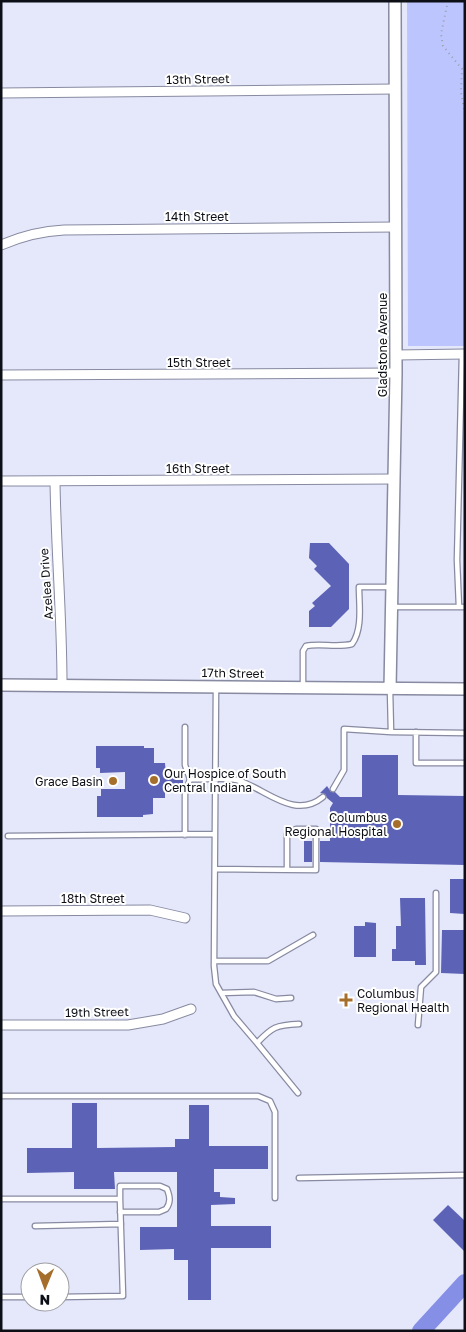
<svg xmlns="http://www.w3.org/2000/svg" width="466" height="1332" font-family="'Golos Text',sans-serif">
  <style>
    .green { fill: #bcc5fe }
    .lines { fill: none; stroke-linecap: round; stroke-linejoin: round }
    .river { stroke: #858fe6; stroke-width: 18 }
    .building { fill: #5c62b6 }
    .service-casing { stroke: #878aa0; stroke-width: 7 }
    .minor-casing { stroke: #878aa0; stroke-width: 11 }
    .tertiary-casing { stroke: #878aa0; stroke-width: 14 }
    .path { stroke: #9c9ead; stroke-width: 2; stroke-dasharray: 1 4; stroke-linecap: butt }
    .service { stroke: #fff; stroke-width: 4.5 }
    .minor { stroke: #fff; stroke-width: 9 }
    .tertiary { stroke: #fff; stroke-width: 11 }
    .poi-dot { fill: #a66e2b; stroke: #fff; stroke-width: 2 }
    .labels { text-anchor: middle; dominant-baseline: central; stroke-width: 4; stroke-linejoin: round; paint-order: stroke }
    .street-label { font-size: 12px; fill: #0d0f16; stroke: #fff }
    .poi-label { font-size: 12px; fill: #0d0f16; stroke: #fff; text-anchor: start }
  </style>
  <rect width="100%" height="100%" fill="#e5e8fb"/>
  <path class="green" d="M407,1h58v345h-57z"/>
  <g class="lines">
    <path class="river" d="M421,1331l44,-48"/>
  </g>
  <path class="building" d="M310,543h19l20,21v45l-18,18h-22v-16l6,-5 -3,-3 19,-17 -17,-17 3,-3 -8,-8z
    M96,746h48v2h10v15h11l1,12h17v12h-18v11h-12v16l-10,1v2h-46v-21h4v-7h24v-17l-25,1v-5h-4z
    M362,755h36v40l67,1v69l-145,-3v-21h10v-33l3,-5 -6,-5 -2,-4 -5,-1 7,-7 4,6h4l5,5h22z
    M304,841h8v21h-8z
    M450,879h15v35l-15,-1z
    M400,898h25l1,67h-11v-4h-23v-12h4v-23h5z
    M365,922l11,1v34h-22v-31h11z
    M442,930h23v44l-24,-1z
    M72,1103h25v45l78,-1v-8h14v-34h20v41h59v23h-54v23h6v5l15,1v6l-24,1v21h60v22h-60v52h-23v-40h-14v-11l-34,1v-23h37v-55h-63l1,17h-41v-17l-47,1v-25h45z
    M448,1205l17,16v31l-32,-32z"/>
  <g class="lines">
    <g class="service-casing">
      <path id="service" d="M392,607h73
        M459,607l-2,-47 5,-206
        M303,686v-35l3,-5c15,-3 31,2 46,-2 11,-15 7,-40 7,-57h33
        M216,687l-2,279 2,18 18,32 23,27
        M390,690l1,42
        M416,732v31h49
        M190,779c13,1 34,-2 47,1 28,8 57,41 86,17
        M333,789l11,-19v-41l47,3 74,1
        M185,835v-41l5,-15 -5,-14v-38
        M8,836l207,-2
        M215,869l101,1v-41h-20l-9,5v36
        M214,961h54l45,-26
        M221,993l33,-1 22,7 15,-1
        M418,1025l3,-38 15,-15v-79
        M298,1093l-41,-50c15,-16 19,-18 42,-19
        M1,1096h257l12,5 5,11v86
        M299,1178l166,-3
        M1,1199h119l3,97 -63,1
        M120,1199v-13h40l7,3c3,8 4,13 -1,20l-7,3h-39
        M35,1226l86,-2
        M1,1297h29"/>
    </g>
    <g class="minor-casing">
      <path id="minor" d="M1,93l394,-4
        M1,245c21,-9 41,-14 63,-15l332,-3
        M396,355l69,-1
        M1,375l395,-2
        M1,481l393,-2
        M55,482c1,67 7,135 7,202
        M1,911l149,-1 35,8
        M1,1025h127l35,-6 28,-10"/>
    </g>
    <g class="tertiary-casing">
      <path id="tertiary" d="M1,685l464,4
        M390,689l6,-316 -1,-372"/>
    </g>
    <path class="path" d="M448,1l-7,33 2,12 19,23 -1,23 4,23"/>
    <use href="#service" class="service"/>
    <use href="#minor" class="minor"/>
    <use href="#tertiary" class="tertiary"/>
  </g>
  <g class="poi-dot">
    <circle cx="154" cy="780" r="5"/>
    <circle cx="113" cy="781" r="5"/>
    <circle cx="397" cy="824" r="5"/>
    <path d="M343.5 992.5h5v5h5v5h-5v5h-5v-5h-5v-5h5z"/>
  </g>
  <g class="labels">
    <g class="street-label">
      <text transform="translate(198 79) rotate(-1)">13th Street</text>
      <text x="197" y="216">14th Street</text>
      <text transform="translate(382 345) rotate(-90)">Gladstone Avenue</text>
      <text x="199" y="362">15th Street</text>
      <text x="198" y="468">16th Street</text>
      <text transform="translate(46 584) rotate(-94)">Azelea Drive</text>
      <text transform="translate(233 673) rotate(1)">17th Street</text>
      <text x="93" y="898">18th Street</text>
      <text transform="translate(97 1012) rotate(-1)">19th Street</text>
    </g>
    <g class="poi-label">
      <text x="164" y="773">Our Hospice of South<tspan x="164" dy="14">Central Indiana</tspan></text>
      <text x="103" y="781" text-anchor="end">Grace Basin</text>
      <text x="387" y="817" text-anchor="end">Columbus<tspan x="387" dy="14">Regional Hospital</tspan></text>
      <text x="357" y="993">Columbus<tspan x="357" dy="14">Regional Health</tspan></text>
    </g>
  </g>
  <rect width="466" height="1332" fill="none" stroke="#0d0f16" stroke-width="5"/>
  <g transform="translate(45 1287) rotate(181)"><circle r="24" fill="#ffffff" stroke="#9e9fa2"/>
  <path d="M0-4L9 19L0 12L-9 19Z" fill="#a66e2b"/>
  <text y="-8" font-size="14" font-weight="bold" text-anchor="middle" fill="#0d0f16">N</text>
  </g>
</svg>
